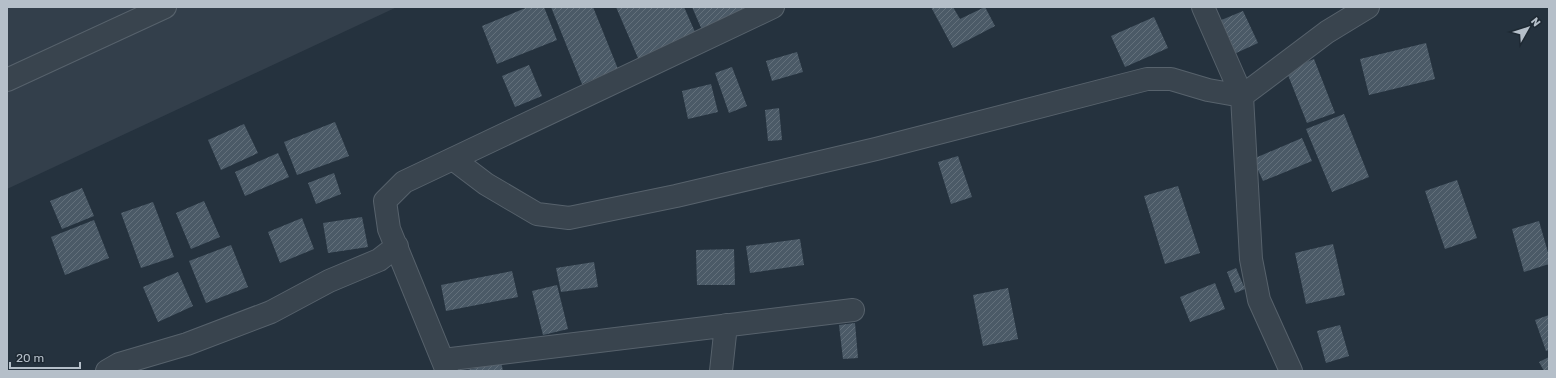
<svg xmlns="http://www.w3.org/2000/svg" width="1556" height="378" font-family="Rubik,sans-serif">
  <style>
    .airport { fill: #333f4b }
    .building { fill: url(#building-hatch) }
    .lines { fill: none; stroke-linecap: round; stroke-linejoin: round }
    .minor-casing { stroke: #57626c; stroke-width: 24 }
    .minor { stroke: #39444e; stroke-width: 22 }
  </style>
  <defs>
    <pattern id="building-hatch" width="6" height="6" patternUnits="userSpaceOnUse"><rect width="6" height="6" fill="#4b5a67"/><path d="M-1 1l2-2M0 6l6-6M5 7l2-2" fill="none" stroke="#63707b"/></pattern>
  </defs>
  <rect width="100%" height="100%" fill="#25323e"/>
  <path class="airport" d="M7,7h390l-390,182z"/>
  <path class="building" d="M528,7h16l13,33 -60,24 -15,-38z
    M551,7h42l25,62 -36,15z
    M616,7h68l15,34 -58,24z
    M692,7h63l-53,23z
    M931,7h22l7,12 25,-12 10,19 -42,22z
    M1243,11l15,32 -24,11 -15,-33z
    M1154,17l14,31 -43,19 -14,-31z
    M1426,43l9,36 -66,16 -9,-36z
    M797,52l6,20 -31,9 -6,-20z
    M1314,59l21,54 -28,10 -21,-53z
    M529,65l13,31 -27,11 -13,-31z
    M732,67l15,39 -18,7 -14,-40z
    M711,84l7,28 -30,7 -6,-28z
    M779,108l3,32 -14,1 -3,-31z
    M1344,114l25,63 -37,15 -26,-63z
    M335,122l14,34 -52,19 -13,-33z
    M244,124l14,29 -37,17 -13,-30z
    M1302,138l10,23 -49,20 -10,-22z
    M278,153l11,24 -44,19 -10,-24z
    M958,156l14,41 -21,7 -13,-42z
    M334,173l7,21 -25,10 -8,-21z
    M1457,180l20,58 -32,11 -20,-58z
    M1178,186l22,67 -35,11 -21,-68z
    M82,188l12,28 -32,13 -12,-28z
    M204,201l16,36 -29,12 -15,-36z
    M153,202l21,55 -33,11 -20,-55z
    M362,217l6,30 -40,6 -5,-30z
    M302,218l12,31 -34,14 -12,-31z
    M94,220l15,38 -44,17 -14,-38z
    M1539,221l10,35v8l-25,8 -12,-43z
    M800,239l4,26 -54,8 -4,-27z
    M1333,244l12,51 -39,9 -11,-51z
    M231,245l17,42 -42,16 -17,-42z
    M734,249l1,36h-38l-1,-35z
    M594,262l4,25 -37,5 -5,-24z
    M1236,268l9,21 -10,4 -8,-21z
    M512,271l6,26 -72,14 -5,-26z
    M178,272l15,34 -35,16 -15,-35z
    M1215,283l10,26 -35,13 -10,-25z
    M557,285l11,44 -25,6 -11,-44z
    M1008,288l10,51 -35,7 -10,-51z
    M1549,315v35l-3,1 -11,-31z
    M855,323l3,35 -15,1 -4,-34z
    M1340,325l9,31 -23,7 -9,-32z
    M1549,357v14h-5l-5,-9z
    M501,362l2,9h-36v-1z"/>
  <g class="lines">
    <g class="minor-casing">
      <path id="minor" d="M1203,7l39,89 9,163 8,41 32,71
        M7,80l158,-73
        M453,159l33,25 51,30 32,4 107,-22 200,-47 271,-70h24l37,11 34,6 85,-64 41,-25
        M443,360l410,-50
        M107,371l12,-7 68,-20 84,-32 58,-31 50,-21 18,-14
        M447,371l-58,-142 -4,-28 19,-19 369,-175
        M721,371l5,-46"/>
    </g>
    <use href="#minor" class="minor"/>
  </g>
  <rect width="1556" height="378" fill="none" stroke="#b5bfc9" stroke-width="16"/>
  <g transform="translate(1528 28) rotate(51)" stroke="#1e2933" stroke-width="3" paint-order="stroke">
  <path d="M0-3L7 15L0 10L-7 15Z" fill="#b5bfc9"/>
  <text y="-6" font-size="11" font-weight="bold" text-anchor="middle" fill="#b5bfc9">N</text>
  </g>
  <path d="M10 362v6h70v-6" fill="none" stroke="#b5bfc9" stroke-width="2"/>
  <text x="16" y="362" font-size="12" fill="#b5bfc9" stroke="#1e2933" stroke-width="3" paint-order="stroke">20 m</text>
</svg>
